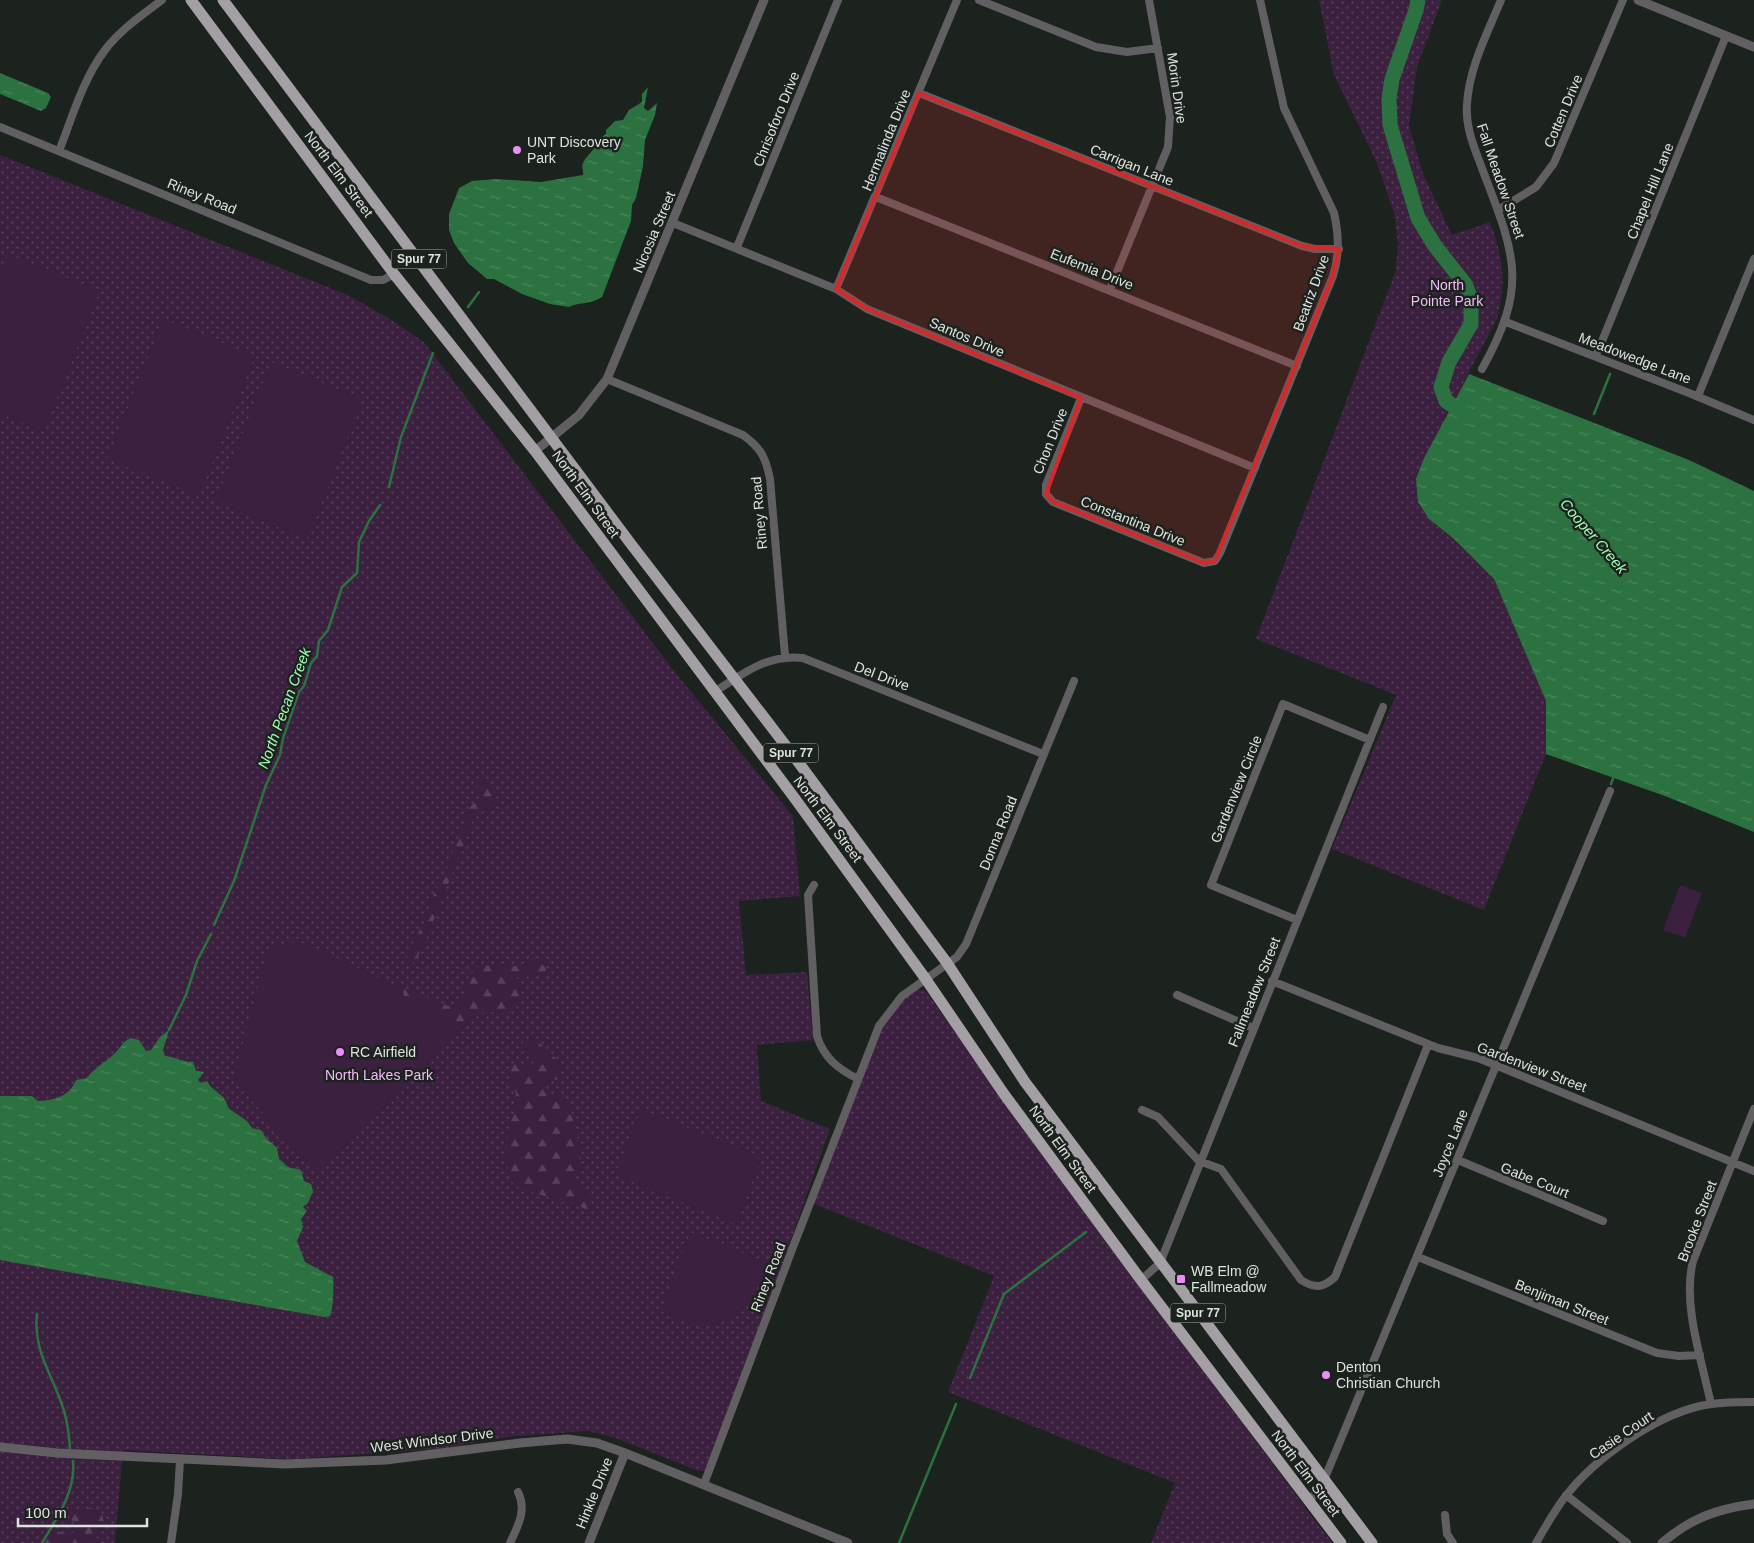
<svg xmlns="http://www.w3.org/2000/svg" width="1754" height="1543" font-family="Helvetica,sans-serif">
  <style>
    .grass { fill: url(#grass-dots) }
    .forest { fill: url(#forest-firs) }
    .pitch { fill: #3b213f }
    .water { fill: url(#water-ripples) }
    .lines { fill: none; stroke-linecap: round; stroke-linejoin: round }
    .stream { stroke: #2b7240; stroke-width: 2.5 }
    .river { stroke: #2b7240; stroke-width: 15 }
    .minor { stroke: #625f62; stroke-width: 8 }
    .tertiary { stroke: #625f62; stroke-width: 9 }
    .primary { stroke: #a49ea5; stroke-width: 11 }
    .marked { fill: #d62828; fill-opacity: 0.2; stroke: #d62828; stroke-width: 4; stroke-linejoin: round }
    .poi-dot { fill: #ec8cfb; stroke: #1c221d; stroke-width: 2 }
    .labels { text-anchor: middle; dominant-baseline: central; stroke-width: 5; stroke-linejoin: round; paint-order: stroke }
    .shield { fill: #1c221d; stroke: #a4a9a5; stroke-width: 1 }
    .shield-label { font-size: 12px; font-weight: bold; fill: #dee3df }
    .street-label { font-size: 14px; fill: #dee3df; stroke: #1c221d }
    .poi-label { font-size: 14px; fill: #dee3df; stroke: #1c221d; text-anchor: start }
    .park-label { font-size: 14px; fill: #f5bbfd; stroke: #1c221d }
    .water-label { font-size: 15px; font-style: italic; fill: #9efeb4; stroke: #1c221d }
  </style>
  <defs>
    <pattern id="grass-dots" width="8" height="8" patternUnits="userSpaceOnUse" patternTransform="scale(1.25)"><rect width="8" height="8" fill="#3b213f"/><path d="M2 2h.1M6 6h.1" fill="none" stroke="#57415a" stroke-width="1.8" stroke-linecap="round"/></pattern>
    <pattern id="forest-firs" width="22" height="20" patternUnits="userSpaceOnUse" patternTransform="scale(1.25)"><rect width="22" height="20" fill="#3b213f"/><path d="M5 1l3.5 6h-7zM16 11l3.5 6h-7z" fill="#57415a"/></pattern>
    <pattern id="water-ripples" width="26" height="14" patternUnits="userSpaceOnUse" patternTransform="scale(1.25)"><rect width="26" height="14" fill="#2b7240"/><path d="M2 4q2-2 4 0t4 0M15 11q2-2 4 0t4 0" fill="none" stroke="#49865b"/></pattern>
  </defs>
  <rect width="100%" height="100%" fill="#1c221d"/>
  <path class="grass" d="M1319,0h123l-25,67 -8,59 14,48 29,61 38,-13c13,33 17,63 7,97l-73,139 -7,21 12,40 24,19 41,41 52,122v53l-62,156 -152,-61 64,-154 -140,-56 140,-369 2,-26 -4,-31 -17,-50 -43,-88z
    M0,155l350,141 43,25 31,21 250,329 119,145 7,80 -61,5 7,74 61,-3 6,68 -56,5 4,56 69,28 -121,343 -13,-2 -80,-32 -28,-7 -82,6 -65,12 -151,10 -167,-9 -8,93h-115z
    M917,990h8l112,158 295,395h-181l24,-60 -227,-91 46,-116 -180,-72 65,-169c9,-17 20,-37 38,-45z"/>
  <path class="forest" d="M481,776l10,9 6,19 -7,7 -6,-3 -7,2 -52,132 -9,18 -5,4 -5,-2 4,-14 16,-29 5,-19 18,-35 6,-21 11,-20 2,-15 5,-5 9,-4 -5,-12z
    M533,958l10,1 4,11 -7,6 -23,1 5,16 -14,21c-17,-4 -40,-4 -48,15l-24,-11 -4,-12 -28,-9 -1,-8h4l41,17 13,-2 3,-6v-15l13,-16 21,-3 17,2 12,-1z
    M533,1037l29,27 -3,14 -12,6 -3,8 22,6c6,21 17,47 14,70 -1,4 -5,9 -8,13l21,18 -3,12 -18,-8h-7l-50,-17c-10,-12 -10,-38 -7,-53 2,-13 8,-20 8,-35 1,-14 -10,-13 -7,-33l6,-2 9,2 11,-2 -2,-9 -11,-6 1,-7z
    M92,1508l9,3c6,18 1,19 -8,32h-51l6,-10 5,-3 14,4 8,-2v-8l-5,-7 2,-6z"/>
  <path class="pitch" d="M8,254l92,37 -56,140 -44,-17v-140z
    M163,319l92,37 -56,140 -92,-37z
    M271,362l92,37 -56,140 -92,-37z
    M1680,885l22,8 -17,45 -22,-8z
    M293,942l15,2 94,45 2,8 28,9 4,12 24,11 -62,66 -76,74 -10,-1 -9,-8 -62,-72 -5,-10 1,-12 28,-107 11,-12z
    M641,1109l121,48 -26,67 -121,-49z
    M690,1232l79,31c-21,53 -51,81 -108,48z"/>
  <path class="water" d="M0,73l48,20 3,4 -5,11 -5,3 -41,-17z
    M648,87l-4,21 4,3 9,-8 -2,12 -10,25 -2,26 -7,32 -4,7 -1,16 -29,76c-12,8 -25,5 -33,10l-19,-3 -28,-10 -28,-15h-7l-19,-16 -14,-20 -5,-13v-16l10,-26 13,-7 25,-2 44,3 42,-7c1,-4 -2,-8 0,-12 4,-9 13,-13 15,-23l8,-6v-4l9,-9 8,-1 6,-10 13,-8v-8z
    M1469,374l220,86 65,31v341l-89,-36 -119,-42v-53l-52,-122 -41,-41 -24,-19 -11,-17 -2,-23 8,-21z
    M169,1030l-6,20 2,6c10,1 17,6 28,6l3,9 8,1 -6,8 3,3 6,-2c6,12 19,12 21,27l19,13 5,7 9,2 5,8 11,10 2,11 9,8 13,3 3,11 7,3 2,7 -5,12 -5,4 4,4 -6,8 2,8 -6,14 8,21 28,15c1,7 0,34 -3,39l-6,1 -324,-57v-164h32l6,5c17,-1 31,-4 38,-21l11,-2c9,-12 21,-17 30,-27 6,-6 6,-10 14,-13l8,2 7,11 5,-1 9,-13z"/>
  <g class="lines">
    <path class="stream" d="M468,307l11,-15
      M1594,414l16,-40
      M389,487l12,-50 32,-84
      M1611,784l3,-8
      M214,925l20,-44 32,-96 14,-30 3,-17 16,-46 5,-6 7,-23 6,-7 2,-15 9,-11 14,-43 15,-14 2,-31 10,-21 11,-16
      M169,1030l17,-35 11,-34 14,-27
      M37,1314c-4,35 13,57 24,88 6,15 8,31 9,46
      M970,1378l34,-84 82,-62
      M42,1543c15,-25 34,-52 31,-82
      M899,1543l57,-139"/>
    <path class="river" d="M1418,0l-2,10 -24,69 -3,20 1,26 28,93 17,28 30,38 6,15v25l-22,38 -8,25 5,14 24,16"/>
    <path class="minor" d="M979,0l117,47 31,5 31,-4
      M919,93l383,153 13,3h24
      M0,127l371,153h12l11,-6
      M59,151c13,-33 24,-72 46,-101 15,-20 37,-35 57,-50
      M876,197l421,169
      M1498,210l38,-23 18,-24 69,-163
      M673,223l163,66 31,20 388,159
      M737,247l101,-247
      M836,289l121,-289
      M1110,289l58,-142 2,-30 -21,-117
      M1506,322l183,71 65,27
      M1596,356l130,-320
      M1482,369c47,-84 33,-114 1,-198 -8,-22 -18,-43 -16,-67 2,-36 20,-70 34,-104
      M607,379l136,56c18,13 23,23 27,44l15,177
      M1698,396l56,-137
      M1081,398l-35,87v9l7,8 151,61 11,-2 5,-8 113,-277c7,-21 6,-41 1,-63l-50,-105 -24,-108
      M714,692c29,-18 52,-38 89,-34l240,96
      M814,885l-6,10 9,141c7,22 21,33 41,43
      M1297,920l-86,-35 72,-181 87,36
      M1272,981l166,67 40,10 276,113
      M1177,995l76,33
      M1142,1110l16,7 41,44 22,8 80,111c14,9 22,8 34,-3l93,-232
      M1458,1160l145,61
      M1418,1257l239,96 22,3 21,-1
      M1141,1280l19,-17 223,-556
      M1711,1404c-9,-43 -29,-100 -18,-143l61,-152
      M704,1484l89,-237 86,-221 23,-30 55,-39 9,-13 108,-263
      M1566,1495l61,48
      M1309,1502l15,-22 286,-689
      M1445,1515l2,19 6,9
      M171,1543l7,-49 2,-34
      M510,1543c8,-17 17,-33 8,-51
      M1536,1543c9,-15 18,-32 29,-46 29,-38 88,-80 135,-91 17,-4 37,-4 54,-4"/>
    <path class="tertiary" d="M1638,0l116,47
      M535,451l44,-36 28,-36 157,-379
      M0,1447l57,6 228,11 101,-4 134,-17 47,-4 30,4 28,10 223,90
      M589,1543l36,-90
      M1662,1543c29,-25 55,-34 92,-39"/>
    <path class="primary" d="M191,0l203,274 141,177 261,349 129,178 79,116 137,186 200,263
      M223,0l408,544 162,211 154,208 78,119 347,461"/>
  </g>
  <path class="marked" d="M919,93l383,153 37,3 -6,27 -118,285 -11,2 -151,-61 -7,-8 35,-96 -214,-89 -31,-20z"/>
  <g class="poi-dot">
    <circle cx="517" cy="150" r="5"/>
    <circle cx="340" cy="1052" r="5"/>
    <rect x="1176" y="1274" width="10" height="10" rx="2.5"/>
    <circle cx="1326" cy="1375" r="5"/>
  </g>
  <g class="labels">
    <g class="shield">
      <rect x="391.5" y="249.5" width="55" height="19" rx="4"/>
      <rect x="763.5" y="743.5" width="55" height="19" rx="4"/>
      <rect x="1170.5" y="1303.5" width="55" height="19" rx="4"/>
    </g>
    <g class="shield-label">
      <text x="419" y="259">Spur 77</text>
      <text x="791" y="753">Spur 77</text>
      <text x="1198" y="1313">Spur 77</text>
    </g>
    <g class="street-label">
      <text transform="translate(1177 88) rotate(82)">Morin Drive</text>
      <text transform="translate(1563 111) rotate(-67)">Cotten Drive</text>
      <text transform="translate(776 119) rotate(-68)">Chrisoforo Drive</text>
      <text transform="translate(886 140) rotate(-68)">Hermalinda Drive</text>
      <text transform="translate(1132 165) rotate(22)">Carrigan Lane</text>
      <text transform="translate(339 174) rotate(53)">North Elm Street</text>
      <text transform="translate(1501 181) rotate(71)">Fall Meadow Street</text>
      <text transform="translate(1650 191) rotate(-68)">Chapel Hill Lane</text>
      <text transform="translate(202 196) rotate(22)">Riney Road</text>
      <text transform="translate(654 232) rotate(-67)">Nicosia Street</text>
      <text transform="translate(1092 269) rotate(22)">Eufemia Drive</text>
      <text transform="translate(1311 293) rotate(-70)">Beatriz Drive</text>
      <text transform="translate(967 337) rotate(23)">Santos Drive</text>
      <text transform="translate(1635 358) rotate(21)">Meadowedge Lane</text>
      <text transform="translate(1050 441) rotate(-68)">Chon Drive</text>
      <text transform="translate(586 494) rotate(54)">North Elm Street</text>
      <text transform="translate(759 513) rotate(-95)">Riney Road</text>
      <text transform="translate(1133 521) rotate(22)">Constantina Drive</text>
      <text transform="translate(882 676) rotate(21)">Del Drive</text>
      <text transform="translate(1236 789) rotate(-68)">Gardenview Circle</text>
      <text transform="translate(828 819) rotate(53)">North Elm Street</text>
      <text transform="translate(998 833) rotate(-68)">Donna Road</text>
      <text transform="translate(1254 992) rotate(-68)">Fallmeadow Street</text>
      <text transform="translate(1532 1067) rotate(21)">Gardenview Street</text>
      <text transform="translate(1450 1143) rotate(-68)">Joyce Lane</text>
      <text transform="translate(1063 1149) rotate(54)">North Elm Street</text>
      <text transform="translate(1535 1180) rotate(22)">Gabe Court</text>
      <text transform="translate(1697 1221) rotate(-69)">Brooke Street</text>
      <text transform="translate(768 1277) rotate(-69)">Riney Road</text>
      <text transform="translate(1562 1302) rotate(22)">Benjiman Street</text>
      <text transform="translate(1621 1435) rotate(-34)">Casie Court</text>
      <text transform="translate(432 1440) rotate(-7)">West Windsor Drive</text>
      <text transform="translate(1306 1473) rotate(53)">North Elm Street</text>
      <text transform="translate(594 1493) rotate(-68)">Hinkle Drive</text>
    </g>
    <g class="poi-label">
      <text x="527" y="142">UNT Discovery<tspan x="527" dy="16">Park</tspan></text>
      <text x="350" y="1052">RC Airfield</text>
      <text x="1191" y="1271">WB Elm @<tspan x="1191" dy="16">Fallmeadow</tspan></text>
      <text x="1336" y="1367">Denton<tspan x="1336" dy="16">Christian Church</tspan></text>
    </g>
    <g class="park-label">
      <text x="1447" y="285">North<tspan x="1447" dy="16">Pointe Park</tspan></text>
      <text x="379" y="1075">North Lakes Park</text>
    </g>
    <g class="water-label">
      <text transform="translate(1594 536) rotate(49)">Cooper Creek</text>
      <text transform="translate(284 708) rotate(-70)">North Pecan Creek</text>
    </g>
  </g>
  <path d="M18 1518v8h129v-8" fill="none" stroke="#dee3df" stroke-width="2.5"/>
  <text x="25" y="1518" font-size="15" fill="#dee3df" stroke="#1c221d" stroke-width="4" paint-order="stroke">100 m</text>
</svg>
